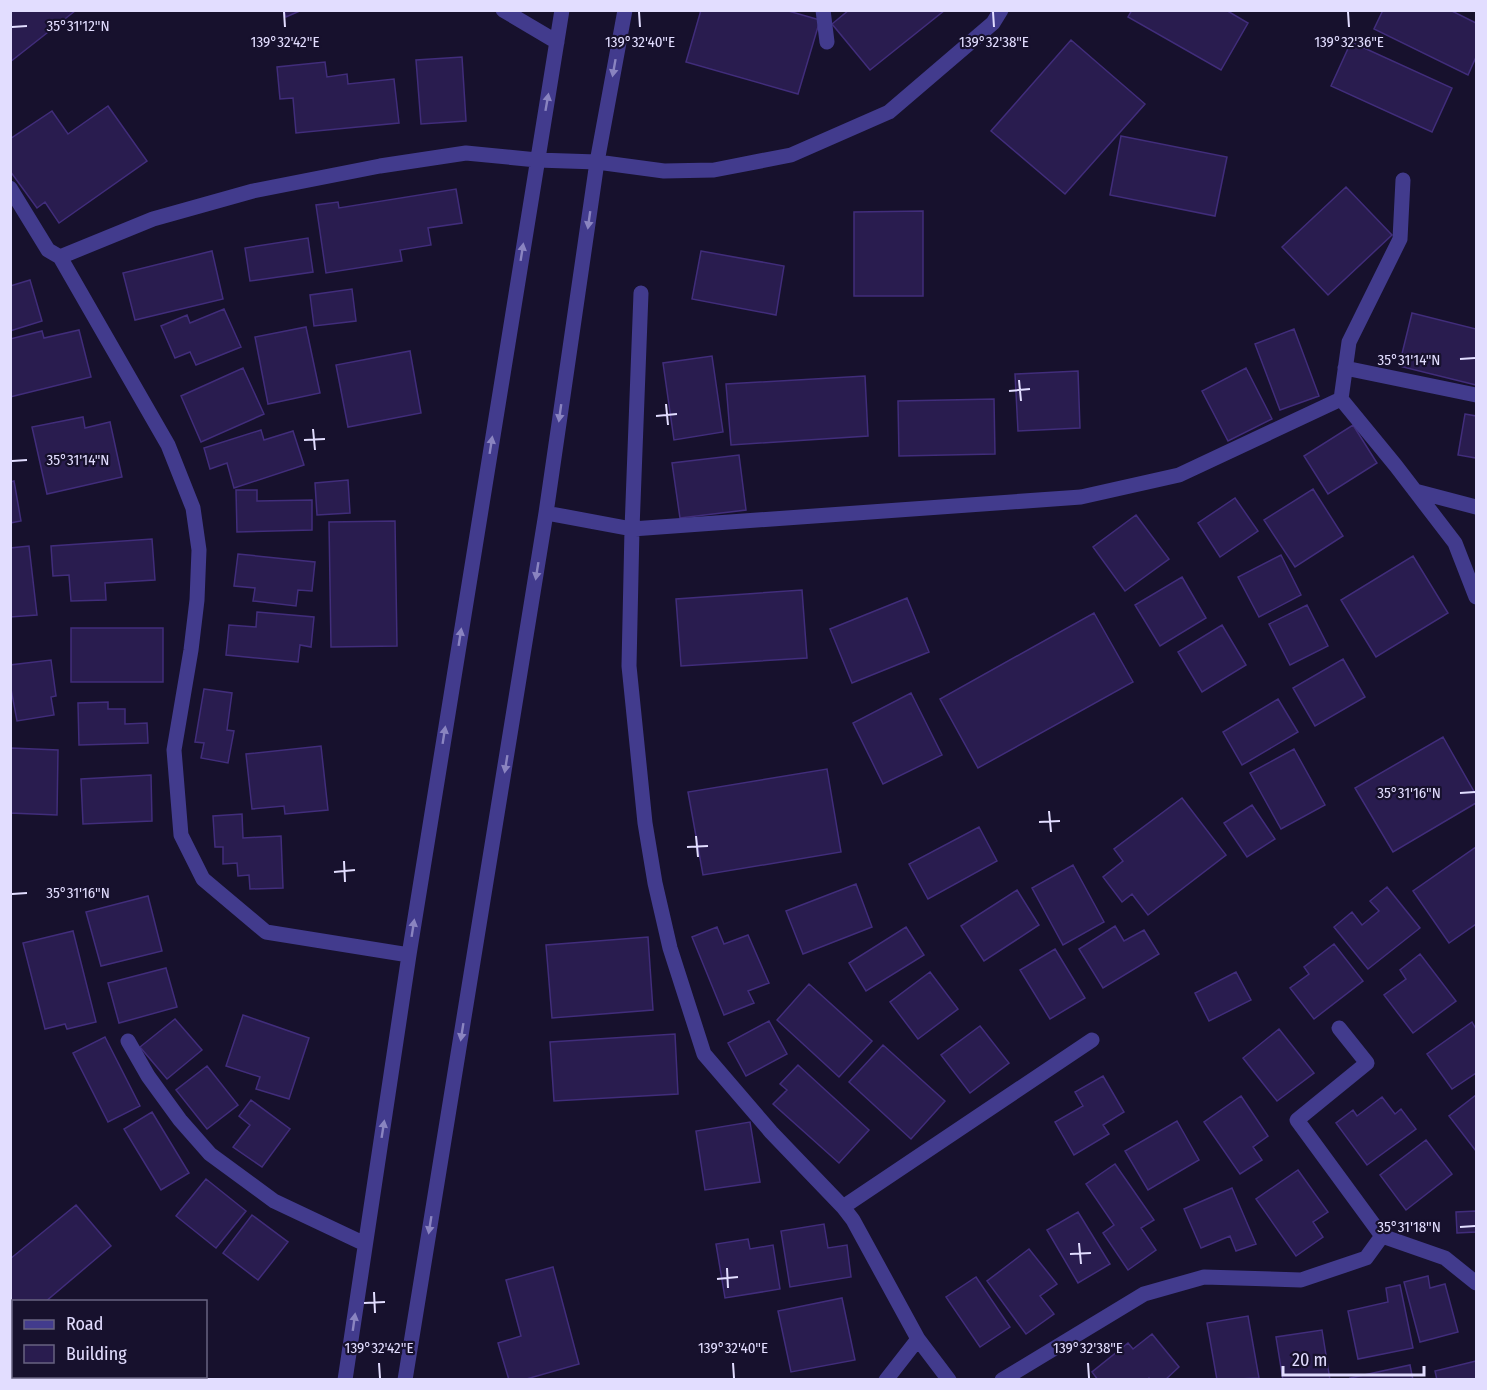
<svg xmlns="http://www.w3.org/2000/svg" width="1487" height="1390" font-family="'Fira Sans Condensed',sans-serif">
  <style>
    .building { fill: #291c4f; stroke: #412d7b; stroke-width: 1.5 }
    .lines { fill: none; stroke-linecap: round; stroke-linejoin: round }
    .minor { stroke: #423b8d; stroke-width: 15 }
    .oneway { fill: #8a84c0 }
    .ticks { fill: none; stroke: #e2ddff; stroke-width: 2 }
    .ticks-label { font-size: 15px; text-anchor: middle; fill: #e2ddff; stroke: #17112d; stroke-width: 4.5; stroke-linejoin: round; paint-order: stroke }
  </style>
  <rect width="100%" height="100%" fill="#17112d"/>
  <path class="building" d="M10,10h65v1l-65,51z
    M284,10h18l-16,7z
    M701,10h84l35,10 -22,74 -112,-32z
    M849,10h96l-75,60 -38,-46z
    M1132,10h94l22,13 -27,47 -93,-53z
    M1383,10h67l26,13v34l-8,18 -94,-46z
    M1071,40l74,64 -80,90 -74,-63z
    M1351,42l101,46 -20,44 -101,-46z
    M462,57l4,64 -45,3 -5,-64z
    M325,62l2,15 20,-3 1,10 46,-5 5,44 -103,10 -3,-35 -13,1 -3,-32z
    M108,106l39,55 -88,62 -14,-21 -8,6 -27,-37v-32l42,-28 16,23z
    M1121,136l106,21 -12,59 -105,-21z
    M1346,187l46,48 -64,60 -46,-48z
    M456,189l6,34 -34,5 3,17 -31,5 2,11 -76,12 -10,-68 22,-3 1,6z
    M923,211v85h-69v-84z
    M308,238l5,34 -63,9 -5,-33z
    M212,251l11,48 -88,21 -12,-47z
    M701,251l83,15 -8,49 -84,-16z
    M30,280l12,41 -32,10v-45z
    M352,289l4,32 -42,5 -4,-31z
    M224,309l17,38 -45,18 -6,-13 -15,6 -14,-32 26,-11 3,8z
    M1412,313l64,16v56l-77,-19z
    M306,327l14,66 -52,11 -13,-67z
    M1294,329l25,67 -39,14 -25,-66z
    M79,330l12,47 -81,20v-58l32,-8 2,7z
    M410,351l11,62 -73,14 -12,-62z
    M712,356l11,76 -49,8 -11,-77z
    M243,368l21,46 -63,28 -20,-46z
    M1246,368l26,51 -44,22 -26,-50z
    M1078,371l2,57 -62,3 -3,-57z
    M865,376l3,60 -137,9 -5,-61z
    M994,399l1,55 -96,2 -1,-55z
    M1465,414l11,2v42l-18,-3z
    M83,417l2,11 25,-6 12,55 -75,17 -15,-67z
    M1353,425l24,38 -49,31 -24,-38z
    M261,430l3,10 29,-9 11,34 -70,23 -7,-25 -17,6 -6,-21z
    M739,455l7,55 -66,8 -8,-55z
    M348,480l2,33 -33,2 -2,-32z
    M14,481l7,40 -11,2v-41z
    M1313,489l30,47 -48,31 -31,-47z
    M236,490h21v11l55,-1v30l-75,2z
    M1235,498l23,33 -38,26 -22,-34z
    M1136,515l33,44 -44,32 -32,-44z
    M395,521l2,125 -66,1 -2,-125z
    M152,539l3,41 -50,3 1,17 -35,1 -2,-26 -16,1 -2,-30z
    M29,546l8,69 -27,2v-69z
    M238,554l77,8 -3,29 -14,-1 -2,16 -43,-5 2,-13 -21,-2z
    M1281,555l20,40 -42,22 -21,-40z
    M1413,556l35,57 -72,44 -35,-57z
    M1182,577l24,41 -46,28 -25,-41z
    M802,590l5,68 -126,8 -5,-67z
    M907,598l22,54 -77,31 -22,-54z
    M1307,605l21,41 -38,19 -21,-41z
    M257,612l57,5 -3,30 -11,-2 -2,17 -72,-7 3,-30 27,2z
    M1094,613l39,69 -155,86 -38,-69z
    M1222,625l24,40 -44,27 -24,-40z
    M71,628h92v54h-92z
    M1343,659l22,38 -50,29 -22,-38z
    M51,660l5,36 -5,1 3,18 -37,6 -7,-37v-19z
    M204,689l28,4 -5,37 7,1 -6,32 -27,-5 3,-15 -9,-1z
    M911,693l31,62 -59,29 -30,-61z
    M1278,699l20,33 -56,33 -19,-33z
    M108,702v7h17v15l22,-1 1,20 -69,2 -1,-42z
    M1443,737l33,58v8l-83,49 -38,-64z
    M321,746l7,64 -43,4 -1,-8 -32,3 -6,-55z
    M11,748l47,2 -1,65 -47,-2z
    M1294,749l31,56 -44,24 -31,-56z
    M827,769l14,83 -138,23 -15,-83z
    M151,775l1,46 -69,3 -2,-45z
    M1182,798l44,57 -78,60 -16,-21 -10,8 -19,-25 20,-16 -9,-12z
    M1252,805l23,34 -28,18 -23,-34z
    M242,814l1,24 38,-2 2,52 -33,1 -1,-14 -11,1 -1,-13 -14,1v-17h-8l-2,-31z
    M979,827l18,34 -69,38 -19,-35z
    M1476,847v77l-27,19 -36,-52z
    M1073,865l31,57 -41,23 -31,-57z
    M856,884l16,43 -69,27 -17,-43z
    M1387,887l33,41 -52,41 -34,-42 18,-15 10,13 17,-14 -9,-10z
    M1017,890l22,35 -55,36 -23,-35z
    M148,896l14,55 -61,15 -15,-54z
    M1115,926l9,15 20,-11 15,24 -56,34 -24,-39z
    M717,927l7,17 24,-9 21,48 -21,8 6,12 -30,12 -32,-78z
    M906,927l18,28 -58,36 -17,-28z
    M73,931l23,91 -29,7 -2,-5 -20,5 -22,-86z
    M648,937l5,73 -101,8 -6,-73z
    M1334,944l29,37 -49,38 -24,-31 19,-14 -5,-7z
    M1055,949l30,49 -35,21 -30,-49z
    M1420,954l36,47 -43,32 -29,-38 22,-16 -6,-9z
    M166,968l11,39 -58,16 -11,-40z
    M930,972l28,37 -40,30 -28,-37z
    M1236,972l15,28 -42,21 -14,-28z
    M809,984l63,57 -33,36 -62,-57z
    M243,1015l66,23 -20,61 -33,-10 4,-12 -34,-11z
    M175,1019l27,31 -35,29 -27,-32z
    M769,1021l18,33 -41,22 -18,-33z
    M1472,1022l4,7v44l-24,16 -25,-35z
    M980,1026l29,37 -39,30 -29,-38z
    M1279,1029l35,44 -37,28 -34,-43z
    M675,1034l3,60 -124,7 -4,-59z
    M105,1037l35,69 -32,16 -35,-69z
    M883,1045l62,56 -34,38 -62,-57z
    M798,1065l71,65 -30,33 -66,-59 14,-14 -7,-6z
    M207,1066l31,39 -31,24 -31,-39z
    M1103,1076l21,36 -21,13 6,9 -35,21 -19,-33 28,-16 -8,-14z
    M1476,1095v56l-27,-35z
    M1241,1096l27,40 -15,11 9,13 -22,14 -36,-52z
    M1382,1097l13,17 6,-5 15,20 -49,36 -31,-42 17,-13 4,6z
    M251,1100l39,29 -28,38 -29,-20 17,-22 -11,-9z
    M152,1112l37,61 -28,17 -37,-61z
    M1177,1121l22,39 -51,30 -23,-39z
    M750,1122l10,60 -55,8 -9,-59z
    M1426,1140l26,34 -46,36 -26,-35z
    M1115,1164l39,56 -13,8 15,22 -28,20 -25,-37 11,-8 -28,-41z
    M1298,1170l30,42 -15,10 10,15 -27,19 -40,-57z
    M206,1179l40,32 -30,37 -40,-32z
    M1232,1188l24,56 -20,7 -6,-15 -29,12 -17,-39z
    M76,1205l35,41 -66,56h-31v26l-4,2v-71z
    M1476,1211v21l-19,1 -1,-21z
    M1078,1212l32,52 -32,19 -31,-53z
    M252,1215l36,27 -30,38 -35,-27z
    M824,1224l4,24 19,-3 4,32 -61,10 -9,-56z
    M748,1239l2,10 23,-4 7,44 -55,9 -9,-54z
    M1029,1249l28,35 -17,12 14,18 -28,20 -39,-53z
    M553,1267l26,97 -56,16h-14l-11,-37 23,-7 -15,-56z
    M1428,1276l2,12 15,-4 13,48 -38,10 -16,-60z
    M976,1277l34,50 -30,20 -34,-50z
    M1400,1285l13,63 -55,11 -10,-48 40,-9 -2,-14z
    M842,1298l13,62 -64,12 -13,-61z
    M1248,1316l11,62 -42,2 -10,-57z
    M1322,1330l8,50h-47l-7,-43z
    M1152,1334l27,33 -14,13h-14l-2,-2 -2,2h-49l-6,-8 36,-29 5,6z
    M1476,1361v19h-39l-2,-9z
    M1410,1365l3,15h-62l-1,-2z
    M66,1376h79l-3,4h-79z"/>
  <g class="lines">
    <path class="minor" d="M503,10l54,32
      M823,10l4,32
      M1403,180l-3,59 -51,103 -8,57 55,67 59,77 21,54
      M10,188l38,62 12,7 108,188 25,63 6,42 -2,50 -6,50 -17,100 7,85 22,44 63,53 143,23
      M60,257l93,-38 100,-28 127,-25 86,-13 71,7 60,2 67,9 50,-1 77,-15 98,-43 104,-89 8,-13
      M641,293l-9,236 -3,137 16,157 10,60 15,65 34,106 67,78 72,75 10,13 65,119 31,41
      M1345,368l131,27
      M1415,491l61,16
      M546,513l86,16 449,-32 98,-22 162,-76
      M1339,1028l28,35 -70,57 85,116 63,22 31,25
      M128,1041l20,35 32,44 30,34 64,47 91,43
      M843,1207l249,-167
      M345,1380l64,-425 153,-945
      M405,1380l141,-867 51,-351 28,-152
      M886,1380l32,-41
      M1002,1380l142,-86 60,-17 97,3 65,-22 16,-22"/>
  </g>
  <defs><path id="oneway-solid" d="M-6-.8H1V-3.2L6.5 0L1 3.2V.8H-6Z" transform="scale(1.5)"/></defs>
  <g class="oneway">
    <use href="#oneway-solid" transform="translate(614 68) rotate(100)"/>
    <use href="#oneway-solid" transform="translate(547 102) rotate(-80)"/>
    <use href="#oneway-solid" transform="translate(589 220) rotate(98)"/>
    <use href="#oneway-solid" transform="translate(522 252) rotate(-81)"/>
    <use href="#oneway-solid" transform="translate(560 413) rotate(98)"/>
    <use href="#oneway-solid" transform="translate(491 445) rotate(-81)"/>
    <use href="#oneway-solid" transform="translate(537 571) rotate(99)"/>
    <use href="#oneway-solid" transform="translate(460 637) rotate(-81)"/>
    <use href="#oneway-solid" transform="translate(444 735) rotate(-81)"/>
    <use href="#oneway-solid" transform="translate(506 764) rotate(99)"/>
    <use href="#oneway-solid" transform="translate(413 928) rotate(-81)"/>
    <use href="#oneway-solid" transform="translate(462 1032) rotate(99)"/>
    <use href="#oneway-solid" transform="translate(383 1129) rotate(-81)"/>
    <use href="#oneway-solid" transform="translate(430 1225) rotate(99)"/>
    <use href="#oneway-solid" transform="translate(354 1322) rotate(-82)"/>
  </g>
  <path class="ticks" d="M284,12l1,15M639,12l1,15M993,12l1,15M1348,12l1,15M12,27l15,-1M1460,359l15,-1M1019,380l2,21M1009,391l21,-2M666,404l2,21M656,416l21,-2M313,429l2,21M304,440l21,-1M12,461l15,-1M1460,793l15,-1M1049,811l2,21M1039,822l21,-1M696,836l2,21M687,847l21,-1M344,861l1,21M334,872l21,-2M12,894l15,-1M1460,1227l15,-1M1079,1243l2,21M1070,1254l21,-1M727,1268l1,20M717,1279l21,-2M374,1292l1,21M364,1303l21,-1M379,1363l1,15M733,1363l1,15M1088,1363l1,15"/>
  <g class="ticks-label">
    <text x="78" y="31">35°31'12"N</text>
    <text x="285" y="47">139°32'42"E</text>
    <text x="640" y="47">139°32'40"E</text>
    <text x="994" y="47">139°32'38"E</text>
    <text x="1349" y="47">139°32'36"E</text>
    <text x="1409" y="365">35°31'14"N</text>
    <text x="78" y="465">35°31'14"N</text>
    <text x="1409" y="798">35°31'16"N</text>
    <text x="78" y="898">35°31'16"N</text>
    <text x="1409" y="1232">35°31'18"N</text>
    <text x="379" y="1353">139°32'42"E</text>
    <text x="733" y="1353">139°32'40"E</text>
    <text x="1088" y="1353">139°32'38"E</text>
  </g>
  <rect width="1487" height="1390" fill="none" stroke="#e2ddff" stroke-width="24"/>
  <rect x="12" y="1300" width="195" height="78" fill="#17112d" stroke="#686381" stroke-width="1.5"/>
  <rect x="24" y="1320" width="30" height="9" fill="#423b8d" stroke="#686381" stroke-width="1.5"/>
  <text x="66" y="1330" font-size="18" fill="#e2ddff">Road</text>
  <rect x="24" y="1345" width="30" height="18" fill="#291c4f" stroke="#686381" stroke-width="1.5"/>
  <text x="66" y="1360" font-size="18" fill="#e2ddff">Building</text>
  <path d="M1283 1366v9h141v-9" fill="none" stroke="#e2ddff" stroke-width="3"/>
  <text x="1292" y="1366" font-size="18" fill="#e2ddff" stroke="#17112d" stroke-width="4.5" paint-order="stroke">20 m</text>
</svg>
